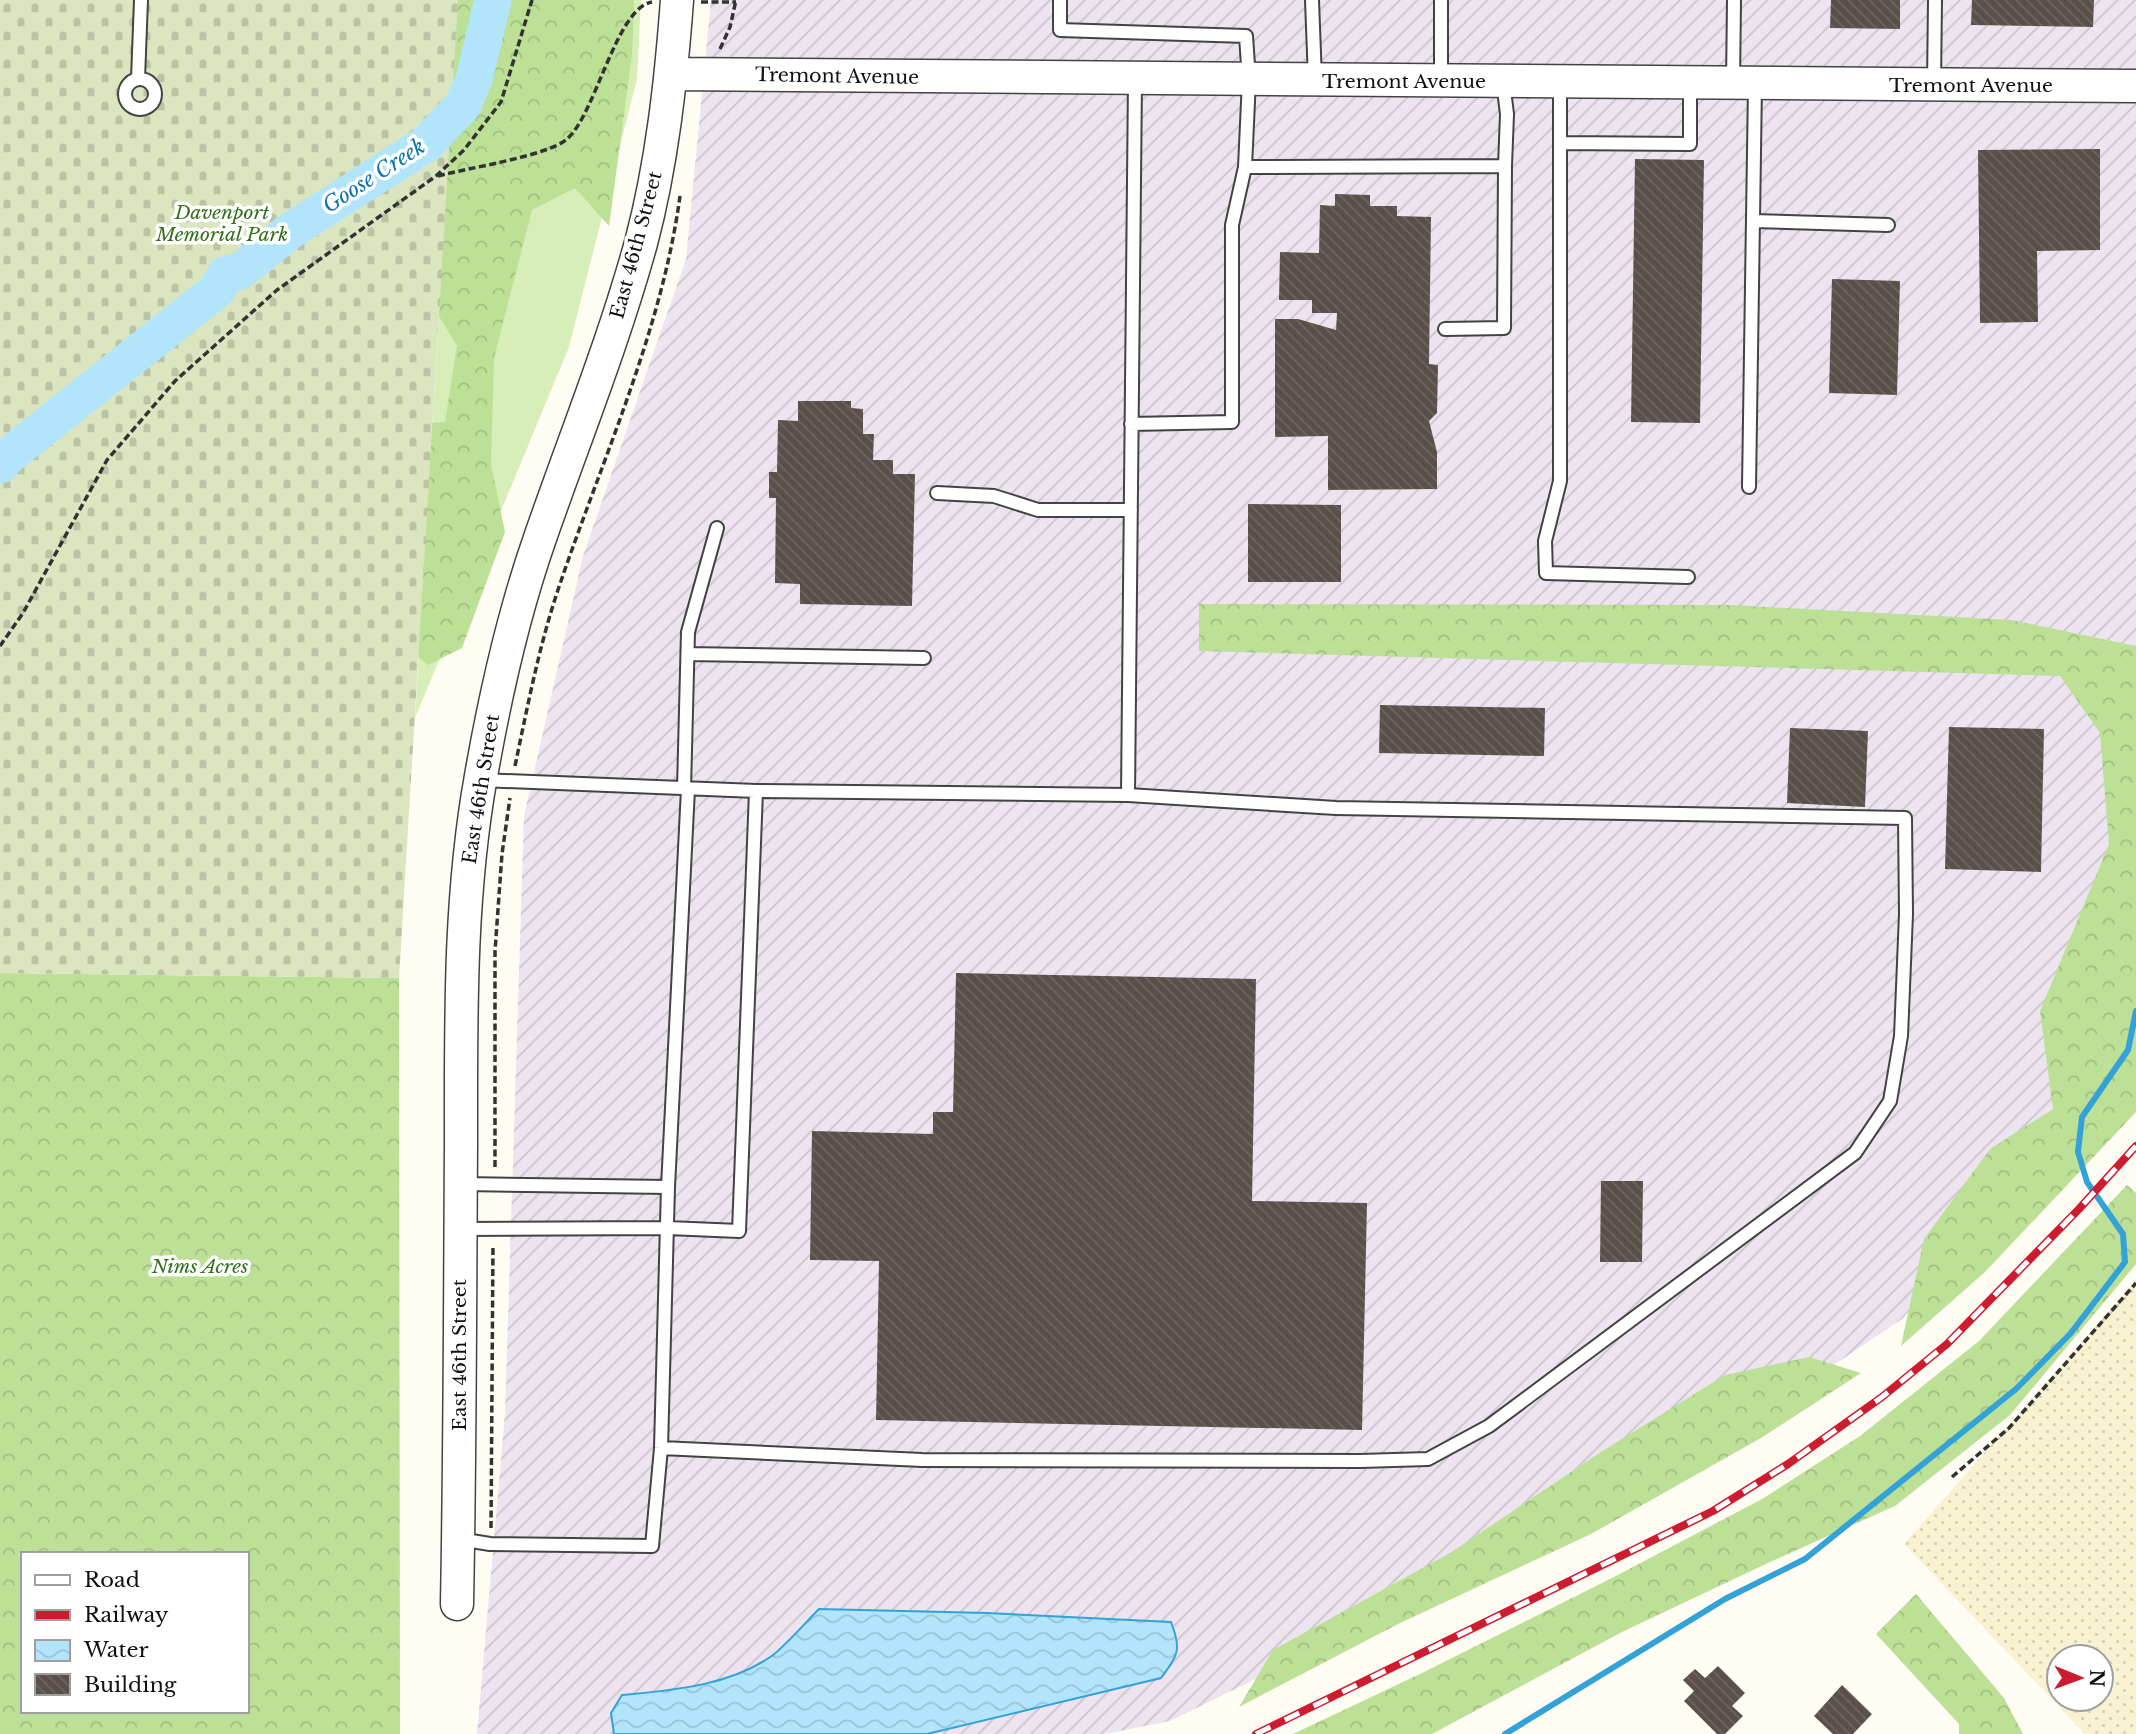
<svg xmlns="http://www.w3.org/2000/svg" width="2136" height="1734" font-family="'Libre Baskerville',serif">
  <style>
    .industrial { fill: url(#industrial-furrows) }
    .farmland { fill: url(#farmland-dots); fill-rule: evenodd }
    .grass { fill: #d8eeb8 }
    .forest { fill: url(#forest-crowns); fill-rule: evenodd }
    .cemetery { fill: url(#cemetery-stones) }
    .water { fill: url(#water-waves); stroke: #33a2d9; stroke-width: 2 }
    .lines { fill: none; stroke-linecap: round; stroke-linejoin: round }
    .stream { stroke: #33a2d9; stroke-width: 6 }
    .river { stroke: #b2e5fb; stroke-width: 37 }
    .building { fill: url(#building-back-hatch) }
    .service-casing { stroke: #434343; stroke-width: 16 }
    .tertiary-casing { stroke: #434343; stroke-width: 35 }
    .path { stroke: #323232; stroke-width: 3.5; stroke-dasharray: 7 3.5; stroke-linecap: butt }
    .service { stroke: #fff; stroke-width: 12 }
    .tertiary { stroke: #fff; stroke-width: 32 }
    .rail-casing { stroke: #cd1b30; stroke-width: 8 }
    .rail { stroke: #fff; stroke-width: 5; stroke-dasharray: 16; stroke-linecap: butt }
    .labels { text-anchor: middle; dominant-baseline: central; stroke-width: 7; stroke-linejoin: round; paint-order: stroke }
    .street-label { font-size: 19px; fill: #101010; stroke: #fff }
    .park-label { font-size: 19px; font-style: italic; fill: #316f19; stroke: #fff }
    .water-label { font-size: 21px; font-style: italic; fill: #0d73ae; stroke: #fff }
  </style>
  <defs>
    <pattern id="industrial-furrows" width="10" height="10" patternUnits="userSpaceOnUse" patternTransform="scale(1.75)"><rect width="10" height="10" fill="#ede4ef"/><path d="M-1 1l2-2M0 10L10 0M9 11l2-2" fill="none" stroke="#cac3cc"/></pattern>
    <pattern id="farmland-dots" width="8" height="8" patternUnits="userSpaceOnUse" patternTransform="scale(1.75)"><rect width="8" height="8" fill="#f8f2d0"/><path d="M2 2h.1M6 6h.1" fill="none" stroke="#d4ceb2" stroke-width="1.8" stroke-linecap="round"/></pattern>
    <pattern id="forest-crowns" width="20" height="18" patternUnits="userSpaceOnUse" patternTransform="scale(1.75)"><rect width="20" height="18" fill="#bce096"/><path d="M2 6a3 3 0 1 1 6 0M12 15a3 3 0 1 1 6 0" fill="none" stroke="#a1bf80"/></pattern>
    <pattern id="cemetery-stones" width="16" height="16" patternUnits="userSpaceOnUse" patternTransform="scale(1.75)"><rect width="16" height="16" fill="#dbe5c0"/><path d="M2 7V4a2 2 0 0 1 4 0v3zM10 15v-3a2 2 0 0 1 4 0v3z" fill="#bbc3a4"/></pattern>
    <pattern id="water-waves" width="16" height="10" patternUnits="userSpaceOnUse" patternTransform="scale(1.75)"><rect width="16" height="10" fill="#b2e5fb"/><path d="M0 5q4-4 8 0t8 0" fill="none" stroke="#98c3d6"/></pattern>
    <pattern id="building-back-hatch" width="6" height="6" patternUnits="userSpaceOnUse" patternTransform="scale(1.75)"><rect width="6" height="6" fill="#5a504b"/><path d="M-1 5l2 2M0 0l6 6M5-1l2 2" fill="none" stroke="#6d6561"/></pattern>
  </defs>
  <rect width="100%" height="100%" fill="#fffcf3"/>
  <path class="industrial" d="M711,0h1425v1067l-234,252 -233,157 -499,245 -65,13h-628l28,-321 19,-597 59,-260 103,-297z"/>
  <path class="farmland" d="M2136,1281v453h-51l-181,-190zM2059,1657h42v42h-42z"/>
  <path class="grass" d="M458,0h183l-4,79 -68,268 -154,371z"/>
  <path class="forest" d="M451,0h183l-2,55 -23,171 -34,-38 -43,22 -38,148 -3,106 14,68 -43,116 -34,17 -56,-44 1,-196 72,-3 12,-76 -49,-81z
    M1199,604l532,1 280,15 125,26v466l-151,160 -84,74 23,-107 66,-90 63,-40 -13,-98 69,-167 -9,-111 -40,-57 -861,-25z
    M0,973l399,5 1,756h-400zM23,1554h224v157h-224z
    M2127,1185l9,8v71l-126,151 -115,91 -125,56 -148,70 -190,102h-139l129,-61 192,-96 148,-78 98,-63 119,-95z
    M1809,1357l52,16 -100,65 -170,96 -193,90 -159,83 34,-57 177,-97 151,-101 124,-77z
    M1916,1594l88,104 19,36h-64v-10l-83,-90z"/>
  <path class="cemetery" d="M0,0h458l-59,978 -399,-5z"/>
  <path class="water" d="M819,1609l168,4 184,9c11,28 7,33 -10,56l-234,56h-313l-3,-21 11,-18c51,-5 108,-9 151,-40 16,-13 31,-31 46,-46z"/>
  <g class="lines">
    <path class="stream" d="M1505,1734l220,-135 80,-40 211,-170 55,-56 54,-71 -2,-28 -36,-52 -9,-30 4,-35 46,-67 8,-39"/>
    <path class="river" d="M0,465l8,-9 209,-166 8,-15 15,-4 50,-40 136,-87 37,-39 11,-26 19,-79"/>
  </g>
  <path class="building" d="M1831,0h69v29l-70,-1z
    M1972,0h122l-1,27 -122,-2z
    M2100,149v101l-63,1 1,71 -58,1 -2,-173z
    M1635,159l69,1 -4,263 -69,-1z
    M1335,194l35,1v11h27v10l34,1 -2,147 9,1 -1,48 -8,8 8,31v37l-109,1v-54l-53,1v-118h23l38,11 1,-17h-25v-13h-33l1,-48 39,1 1,-48 15,1z
    M1832,279l68,2 -3,114 -68,-2z
    M798,401h53v7l12,1v25h11l-1,26h20v14h22l-3,132 -112,-2v-20l-25,-1 1,-85h-7v-26h8l1,-52 20,1z
    M1248,504l93,1v77h-93z
    M1380,705l165,3 -1,48 -165,-3z
    M1949,727l95,2 -3,143 -96,-3z
    M1790,728l78,3 -3,76 -78,-4z
    M956,973l300,6 -4,222 115,2 -5,227 -486,-10 3,-159 -69,-1 2,-129 121,3v-22h20z
    M1601,1181h42l-1,81h-42z
    M1718,1666l27,27 -13,13 11,10 -18,18h-8l-33,-33 10,-10 -11,-11 12,-11 10,9z
    M1842,1685l30,29 -19,20h-20l-19,-18z"/>
  <g class="lines">
    <g class="service-casing">
      <path id="service" d="M1060,0v30l186,6 3,44 -4,87 260,-1 2,-52 -4,-32
        M1312,0l3,80
        M1441,0v80
        M125 94a15 15 0 1 1 30 0a15 15 0 1 1-30 0Z
        M138,79l3,-79
        M1560,83v398l-15,60 1,32 142,4
        M1733,84l1,-84
        M1934,85l1,-85
        M1560,143l130,1v-60
        M1753,221l135,4
        M1445,329l59,-1 1,-162
        M1131,424l101,-2v-197l13,-58
        M1749,487l6,-402
        M937,493l57,3 44,14h93
        M688,654l236,4
        M481,780l275,11 372,4 208,13 569,10 1,96 -5,122 -11,65 -35,52 -366,273 -61,33 -68,2 -438,-1 -261,-12
        M684,789l4,-157 29,-104
        M1128,795l7,-716
        M462,1184l206,3
        M463,1229l205,-1 71,3 17,-440
        M459,1539l31,5 162,2 9,-98 7,-261 20,-398"/>
    </g>
    <g class="tertiary-casing">
      <path id="tertiary" d="M672,74l1464,12
        M457,1604c3,-153 3,-306 4,-460 0,-122 -2,-246 20,-368 14,-80 32,-161 59,-238 34,-98 73,-194 101,-295 21,-79 30,-162 36,-243"/>
    </g>
    <path class="path" d="M701,2h35
      M720,49l10,-22 6,-27
      M438,176c29,-8 110,-20 129,-37 29,-25 49,-131 85,-137
      M0,646l23,-33 84,-153 68,-79 102,-91 159,-114 28,-26 37,-48 31,-102
      M515,766c13,-62 25,-125 46,-185 43,-126 101,-252 119,-385
      M495,1167v-216l7,-97 8,-56
      M1952,1477l57,-49 127,-145
      M491,1528l2,-283"/>
    <use href="#service" class="service"/>
    <use href="#tertiary" class="tertiary"/>
    <g class="rail-casing">
      <path id="rail" d="M1256,1734l457,-223 75,-47 94,-67 65,-53 132,-135 57,-63"/>
    </g>
    <use href="#rail" class="rail"/>
  </g>
  <g class="labels">
    <g class="street-label">
      <text transform="translate(837 76) rotate(1)">Tremont Avenue</text>
      <text x="1404" y="81">Tremont Avenue</text>
      <text x="1971" y="85">Tremont Avenue</text>
      <text transform="translate(636 245) rotate(-75)">East 46th Street</text>
      <text transform="translate(481 789) rotate(-81)">East 46th Street</text>
      <text transform="translate(459 1355) rotate(-90)">East 46th Street</text>
    </g>
    <g class="park-label">
      <text x="222" y="212">Davenport<tspan x="222" dy="22">Memorial Park</tspan></text>
      <text x="200" y="1266">Nims Acres</text>
    </g>
    <g class="water-label">
      <text transform="translate(374 176) rotate(-33)">Goose Creek</text>
    </g>
  </g>
  <rect x="21" y="1552" width="228" height="161" fill="#ffffff" stroke="#9f9f9f" stroke-width="2"/>
  <rect x="35" y="1575" width="35" height="10" fill="#ffffff" stroke="#9f9f9f" stroke-width="2"/>
  <text x="84" y="1587" font-size="21" fill="#101010">Road</text>
  <rect x="35" y="1610" width="35" height="10" fill="#cd1b30" stroke="#9f9f9f" stroke-width="2"/>
  <text x="84" y="1622" font-size="21" fill="#101010">Railway</text>
  <rect x="35" y="1640" width="35" height="21" fill="url(#water-waves)" stroke="#9f9f9f" stroke-width="2"/>
  <text x="84" y="1657" font-size="21" fill="#101010">Water</text>
  <rect x="35" y="1674" width="35" height="21" fill="url(#building-back-hatch)" stroke="#9f9f9f" stroke-width="2"/>
  <text x="84" y="1692" font-size="21" fill="#101010">Building</text>
  <g transform="translate(2080 1678) rotate(91)"><circle r="33" fill="#ffffff" stroke="#9f9f9f" stroke-width="2"/>
  <path d="M0-5L12 26L0 18L-12 26Z" fill="#cd1b30"/>
  <text y="-10" font-size="19" font-weight="bold" text-anchor="middle" fill="#101010">N</text>
  </g>
</svg>
